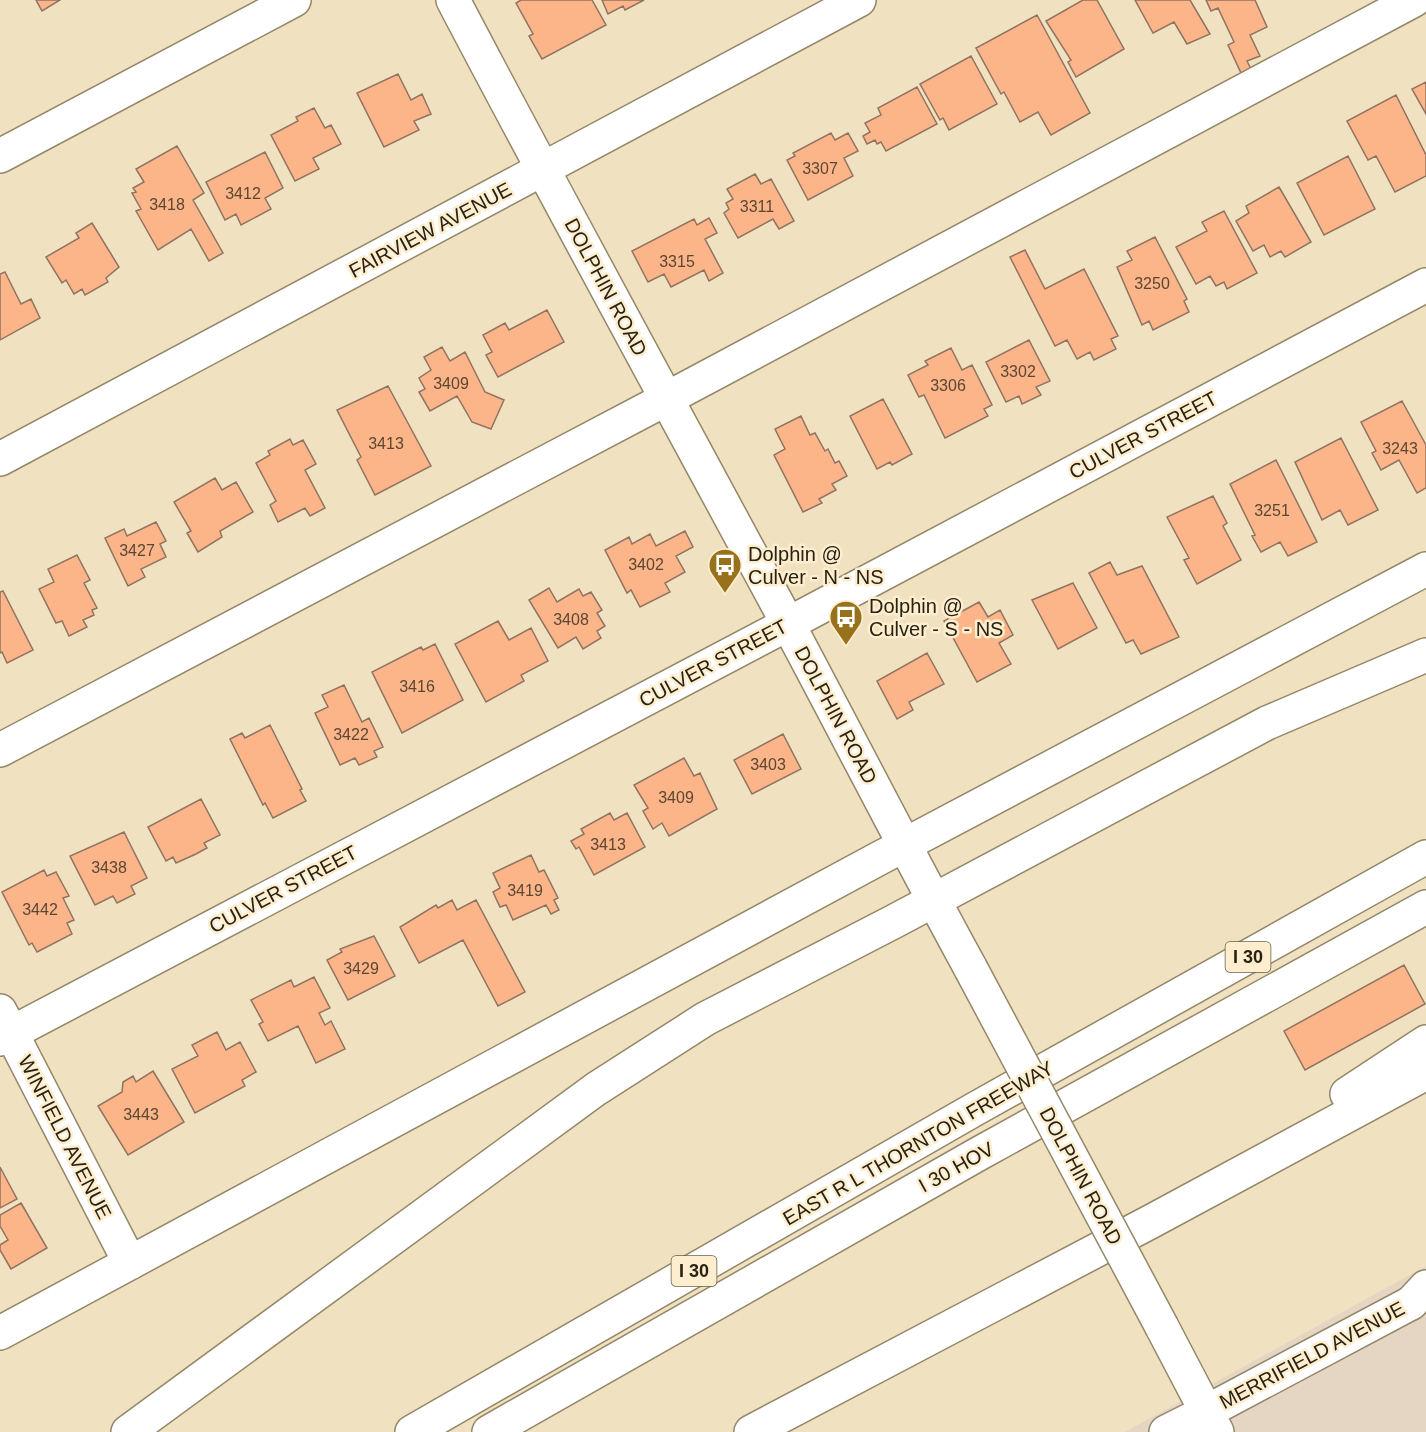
<svg xmlns="http://www.w3.org/2000/svg" width="1426" height="1432" font-family="Helvetica,sans-serif">
  <style>
    .commercial { fill: #e5d6c4 }
    .building { fill: #fbb589; stroke: #917361; stroke-width: 1.5 }
    .lines { fill: none; stroke-linecap: round; stroke-linejoin: round }
    .minor-casing { stroke: #948768; stroke-width: 36 }
    .major-casing { stroke: #948768; stroke-width: 36 }
    .highway-casing { stroke: #948768; stroke-width: 36 }
    .minor { stroke: #fff; stroke-width: 33 }
    .major { stroke: #fff; stroke-width: 33 }
    .highway { stroke: #fff; stroke-width: 33 }
    .major-bridge-casing { stroke: #948768; stroke-width: 36; stroke-linecap: butt }
    .major-bridge { stroke: #fff; stroke-width: 33 }
    .labels { text-anchor: middle; dominant-baseline: central; stroke-width: 5; stroke-linejoin: round; paint-order: stroke }
    .number-label { font-size: 16px; fill: #5d4733 }
    .shield { fill: #feeecd; stroke: #685f4d; stroke-width: 1.5 }
    .shield-label { font-size: 18px; font-weight: bold; fill: #282216 }
    .street-label { font-size: 20px; fill: #282216; stroke: #feeecd }
    .poi-label { font-size: 20px; fill: #282216; stroke: #feeecd; text-anchor: start }
  </style>
  <rect width="100%" height="100%" fill="#f0e1c0"/>
  <path class="commercial" d="M1426,1266v166h-301z"/>
  <path class="building" d="M36,0h24l-18,11z
    M521,0h71l14,25 -64,34 -13,-23 4,-2 -17,-31z
    M602,0h42l-19,10 -2,-4 -15,8z
    M1083,0h14l27,49 -48,28 -8,-15 3,-2 -25,-39z
    M1135,0h55l20,34 -23,10 -13,-22 -21,11z
    M1206,0h49l12,27 -17,8 10,21 -13,5 4,8 -10,4 -13,-28 6,-3 -16,-34 -7,3z
    M1037,15l53,98 -39,22 -13,-23 -18,10 -16,-30 -3,2 -25,-46z
    M971,56l26,48 -48,26 -6,-12 -3,2 -20,-36z
    M398,74l13,26 11,-6 9,20 -17,7 5,9 -35,17 -27,-54z
    M1426,82v32l-14,-25z
    M917,87l20,37 -51,27 -5,-9 -4,2 -2,-4 -8,4 -4,-8 7,-4 -5,-9 16,-8 -3,-7z
    M1396,95l30,60v21l-31,16 -19,-36 -8,4 -21,-39z
    M314,108l11,20 6,-3 10,19 -28,14 6,11 -24,12 -24,-46 27,-14 -2,-4z
    M831,133l4,7 13,-7 10,18 -14,7 9,18 -45,24 -21,-40 8,-4 -2,-3z
    M177,146l27,47 -11,7 30,53 -14,8 -18,-32 -33,21 -22,-39 5,-2 -9,-16 4,-1 -3,-4 11,-6 -8,-13z
    M265,152l18,36 -18,10 6,11 -30,16 -5,-11 -11,6 -19,-38z
    M1348,156l27,53 -51,26 -27,-52z
    M755,174l6,10 10,-5 23,42 -15,8 -6,-10 -35,19 -14,-25 5,-4 -3,-6 7,-4 -6,-10z
    M1279,187l32,55 -26,15 -4,-6 -11,6 -6,-12 -11,6 -17,-30 13,-8 -3,-7z
    M1224,211l33,62 -30,16 -3,-7 -8,4 -6,-10 -14,8 -20,-37 31,-16 -5,-9z
    M709,218l8,15 -12,6 18,34 -14,8 -5,-11 -33,17 -7,-13 -16,8 -16,-31 62,-32 3,6z
    M92,223l27,44 -13,11 2,4 -23,13 -3,-6 -8,5 -8,-14 -4,3 -16,-26 33,-19 -3,-5z
    M1155,237l32,62 -3,2 5,11 -36,18 -4,-9 -7,4 -25,-58 15,-7 -5,-9z
    M1025,250l20,39 39,-20 34,67 -7,3 5,10 -22,11 -4,-8 -13,7 -10,-19 -12,6 -45,-89z
    M5,272l16,32 10,-5 9,19 -40,22v-66z
    M547,310l17,32 -66,35 -12,-22 6,-3 -9,-17 22,-12 4,7z
    M1029,340l21,41 -14,6 5,8 -19,9 -3,-8 -13,6 -20,-40z
    M442,347l8,14 15,-9 20,40 19,8 -13,29 -19,-7 -15,-26 -27,15 -11,-19 6,-3 -6,-11 12,-8 -7,-13z
    M951,348l11,22 10,-5 20,40 -8,4 4,7 -43,22 -21,-43 -5,2 -11,-22 20,-10 -3,-4z
    M388,386l43,80 -56,29 -18,-35 4,-3 -24,-47z
    M883,399l29,55 -20,11 -2,-3 -13,7 -27,-53z
    M1402,401l24,44v43l-9,5 -18,-33 -18,10 -9,-17 4,-2 -15,-29z
    M801,416l9,19 5,-2 10,18 3,-2 7,14 4,-2 8,15 -15,8 4,6 -17,9 3,4 -19,9 -29,-57 11,-6 -10,-20z
    M1341,438l37,72 -30,15 -8,-15 -18,10 -27,-58z
    M290,439l3,6 10,-5 13,24 -11,6 20,38 -15,8 -5,-8 -27,14 -8,-17 6,-4 -20,-38 14,-8 -2,-4z
    M1276,460l41,82 -29,14 -8,-14 -19,10 -9,-16 3,-1 -25,-51z
    M215,478l7,12 14,-8 17,30 -33,19 2,6 -24,15 -11,-19 4,-2 -17,-29z
    M1213,496l14,27 -4,3 18,34 -44,24 -13,-24 5,-2 -22,-41z
    M156,522l10,19 -6,3 6,13 -25,12 4,8 -17,9 -23,-48 19,-9 3,7z
    M685,531l8,16 -17,9 9,16 -20,11 5,9 -30,15 -9,-17 -4,3 -22,-43 24,-13 3,7 18,-10 6,12z
    M77,555l13,25 -6,3 13,25 -5,2 2,5 -11,5 4,7 -18,9 -7,-15 -6,2 -17,-34 15,-7 -6,-13z
    M1110,562l7,13 25,-9 37,71 -38,17 -8,-14 -7,3 -37,-70z
    M1073,583l24,45 -39,21 -26,-49z
    M549,588l8,14 22,-13 4,7 8,-4 11,18 -5,3 8,13 -8,5 4,7 -18,11 -7,-12 -18,11 -29,-48z
    M3,591l30,59 -26,13 -5,-11 -2,1v-61z
    M979,602l9,15 12,-7 13,25 -14,8 12,21 -34,18 -33,-61z
    M498,621l11,19 22,-12 17,33 -27,14 3,6 -38,21 -31,-58z
    M435,644l28,56 -61,33 -30,-61 49,-25 2,3z
    M927,653l17,31 -35,18 4,8 -16,9 -20,-38z
    M344,685l18,37 7,-4 14,29 -9,4 3,6 -18,8 -4,-7 -15,7 -25,-52 13,-6 -6,-12z
    M270,725l32,64 -2,1 6,11 -33,17 -8,-15 -2,2 -33,-66 12,-6 3,5z
    M783,734l18,35 -49,25 -18,-34z
    M684,758l10,18 6,-3 17,36 -48,27 -7,-13 -9,6 -10,-18 5,-3 -14,-23z
    M201,799l19,36 -16,8 3,5 -11,6 -20,9 -3,-6 -7,4 -18,-34z
    M610,813l4,7 13,-7 18,34 -51,28 -15,-28 -3,2 -5,-8 13,-7 -3,-5z
    M124,832l23,46 -16,8 4,8 -18,9 -4,-7 -18,9 -25,-49z
    M531,855l8,17 5,-2 14,28 -4,2 5,10 -8,4 -5,-9 -33,15 -7,-15 -6,2 -7,-15 7,-4 -7,-15z
    M44,870l3,6 9,-4 13,24 -6,2 11,22 -7,3 5,11 -35,18 -5,-9 -3,2 -27,-53z
    M452,900l5,10 19,-10 49,92 -27,14 -35,-66 -44,23 -19,-36 36,-22 2,3z
    M374,936l21,40 -47,24 -21,-40 15,-8 -2,-3z
    M1404,965l21,39 -120,66 -21,-39z
    M314,977l16,31 -11,5 6,12 6,-4 14,28 -29,14 -18,-37 -30,15 -9,-17 4,-2 -12,-22 40,-20 3,7z
    M217,1032l9,18 14,-8 16,30 -14,8 3,6 -50,27 -23,-44 26,-13 -6,-11z
    M153,1071l31,51 -56,33 -30,-49 24,-14 1,-10 10,-6 3,6z
    M0,1167l17,32 -17,9z
    M21,1203l26,45 -36,21 -11,-19v-5l8,-5 -8,-14v-11z"/>
  <g class="lines">
    <g class="minor-casing">
      <path id="minor" d="M0,156l294,-156
        M0,459l859,-459
        M0,750l666,-351 748,-399
        M0,1011l130,252
        M0,1039l788,-415 638,-339
        M0,1333l876,-473 550,-291"/>
    </g>
    <g class="major-casing">
      <path id="major" d="M453,0c109,208 223,415 334,622 62,116 121,232 184,347
        M1162,1327l55,105
        M1166,1432l40,-20 205,-109"/>
    </g>
    <g class="highway-casing">
      <path id="highway" d="M1347,1094l79,-52
        M1411,1303l15,-16
        M128,1432l468,-343 109,-70 188,-97 374,-199 159,-68
        M412,1432l563,-323 451,-252
        M489,1432l491,-279 446,-246
        M751,1432l401,-211 274,-148"/>
    </g>
    <use href="#minor" class="minor"/>
    <use href="#major" class="major"/>
    <use href="#highway" class="highway"/>
    <g class="major-bridge-casing">
      <path id="major-bridge" d="M971,969l191,358"/>
    </g>
    <use href="#major-bridge" class="major-bridge"/>
  </g>
  <defs>
    <g id="bus-pin" transform="scale(1.725)"><path d="M0 17L-7.5 6A9.5 9.5 0 1 1 7.5 6Z" fill="#97711b" stroke="#feeecd"/><path d="M-5-6H5V4H4V6H2V4H-2V6H-4V4H-5ZM-3.5-4V0h7V-4ZM-3.5 1.2v1.5H-2V1.2ZM2 1.2v1.5H3.5V1.2Z" fill="#fff"/></g>
  </defs>
  <g fill-rule="evenodd">
    <use href="#bus-pin" x="725" y="565"/>
    <use href="#bus-pin" x="846" y="617"/>
  </g>
  <g class="labels">
    <g class="number-label">
      <text x="820" y="168">3307</text>
      <text x="243" y="193">3412</text>
      <text x="167" y="204">3418</text>
      <text x="757" y="206">3311</text>
      <text x="677" y="261">3315</text>
      <text x="1152" y="283">3250</text>
      <text x="1018" y="371">3302</text>
      <text x="451" y="383">3409</text>
      <text x="948" y="385">3306</text>
      <text x="386" y="443">3413</text>
      <text x="1400" y="448">3243</text>
      <text x="1272" y="510">3251</text>
      <text x="137" y="550">3427</text>
      <text x="646" y="564">3402</text>
      <text x="571" y="619">3408</text>
      <text x="417" y="686">3416</text>
      <text x="351" y="734">3422</text>
      <text x="768" y="764">3403</text>
      <text x="676" y="797">3409</text>
      <text x="608" y="844">3413</text>
      <text x="109" y="867">3438</text>
      <text x="525" y="890">3419</text>
      <text x="40" y="909">3442</text>
      <text x="361" y="968">3429</text>
      <text x="141" y="1114">3443</text>
    </g>
    <g class="shield">
      <rect x="1225.5" y="942" width="45" height="30" rx="4.5"/>
      <rect x="671.5" y="1256" width="45" height="30" rx="4.5"/>
    </g>
    <g class="shield-label">
      <text x="1248" y="957">I 30</text>
      <text x="694" y="1271">I 30</text>
    </g>
    <g class="street-label">
      <text transform="translate(430 230) rotate(-28)">FAIRVIEW AVENUE</text>
      <text transform="translate(606 287) rotate(62)">DOLPHIN ROAD</text>
      <text transform="translate(1143 435) rotate(-28)">CULVER STREET</text>
      <text transform="translate(713 663) rotate(-28)">CULVER STREET</text>
      <text transform="translate(836 715) rotate(62)">DOLPHIN ROAD</text>
      <text transform="translate(283 889) rotate(-28)">CULVER STREET</text>
      <text transform="translate(65 1137) rotate(63)">WINFIELD AVENUE</text>
      <text transform="translate(918 1143) rotate(-30)">EAST R L THORNTON FREEWAY</text>
      <text transform="translate(956 1167) rotate(-29)">I 30 HOV</text>
      <text transform="translate(1081 1176) rotate(62)">DOLPHIN ROAD</text>
      <text transform="translate(1312 1355) rotate(-28)">MERRIFIELD AVENUE</text>
    </g>
    <g class="poi-label">
      <text x="748" y="554">Dolphin @<tspan x="748" dy="23">Culver - N - NS</tspan></text>
      <text x="869" y="606">Dolphin @<tspan x="869" dy="23">Culver - S - NS</tspan></text>
    </g>
  </g>
</svg>
